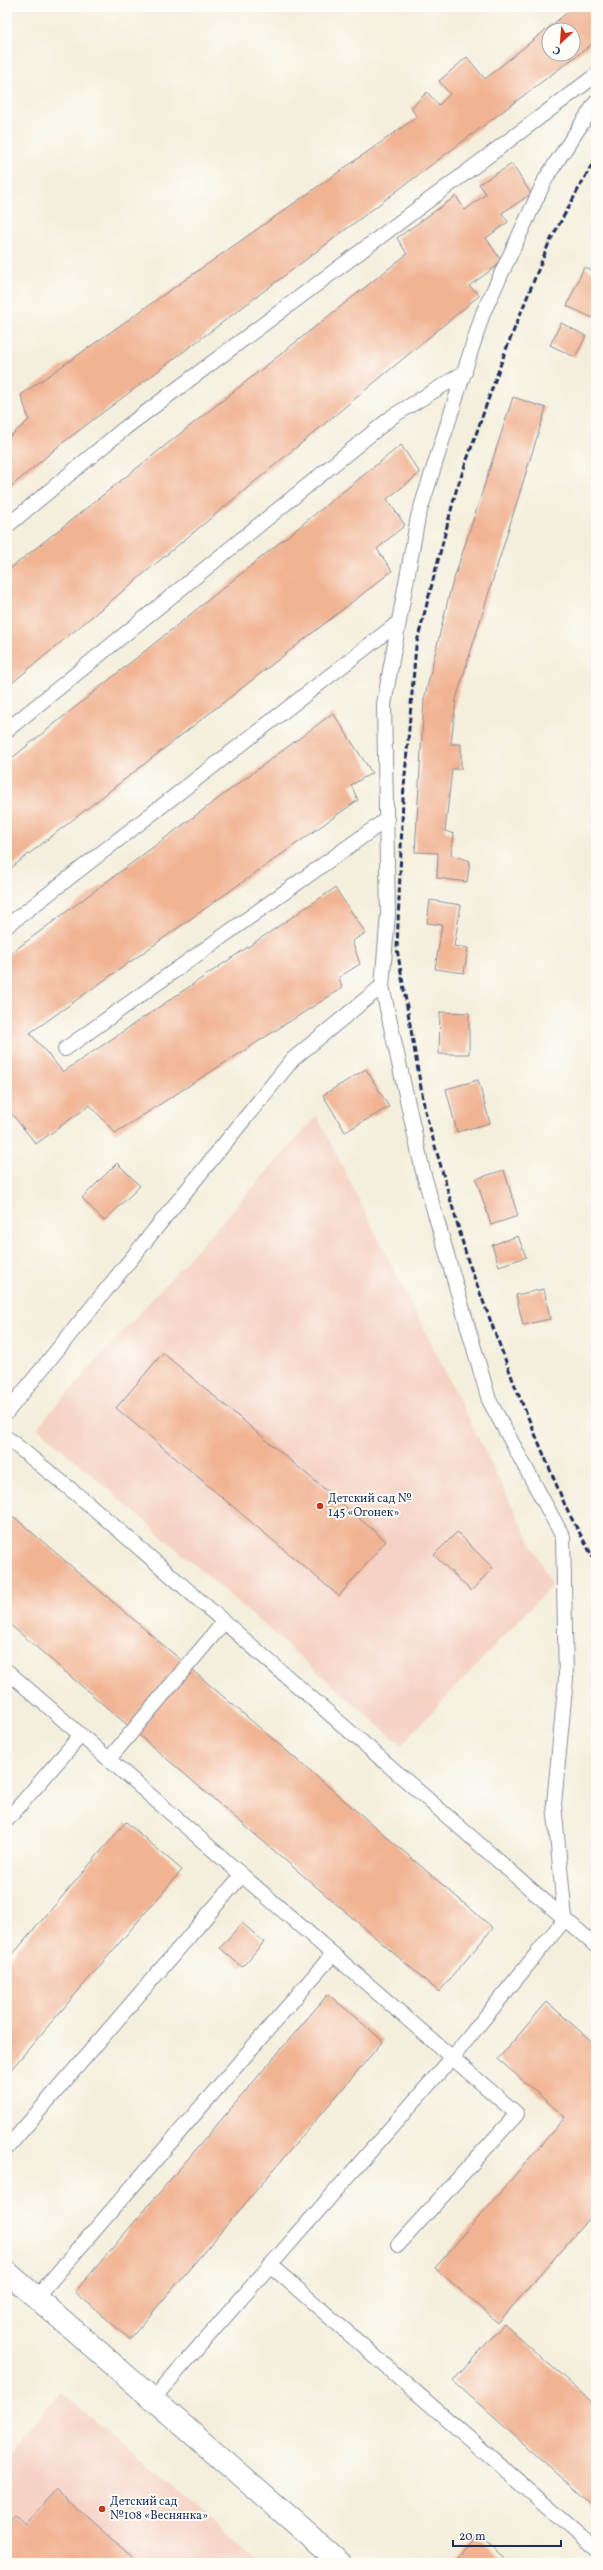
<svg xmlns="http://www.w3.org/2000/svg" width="603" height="2570" font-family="Vollkorn,serif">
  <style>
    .built { fill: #f5d2c3 }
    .building { fill: #f1b493; fill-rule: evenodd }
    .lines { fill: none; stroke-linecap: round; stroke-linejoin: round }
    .service-casing { stroke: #888f9d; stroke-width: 16 }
    .minor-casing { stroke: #888f9d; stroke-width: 24 }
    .service { stroke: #fff; stroke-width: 14 }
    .minor { stroke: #fff; stroke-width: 22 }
    .rail { stroke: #1b2f5e; stroke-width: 3; stroke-dasharray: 6 3; stroke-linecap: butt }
    .poi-dot { fill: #c8321e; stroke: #fdfcf7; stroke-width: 1.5 }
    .labels { text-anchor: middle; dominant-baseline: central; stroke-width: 4; stroke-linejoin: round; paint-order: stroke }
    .poi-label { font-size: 12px; fill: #1b2f5e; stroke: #fdfcf7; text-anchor: start }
  </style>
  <rect width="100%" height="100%" fill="#fdfcf7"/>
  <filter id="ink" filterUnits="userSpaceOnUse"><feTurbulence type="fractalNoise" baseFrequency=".025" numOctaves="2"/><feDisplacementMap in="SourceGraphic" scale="8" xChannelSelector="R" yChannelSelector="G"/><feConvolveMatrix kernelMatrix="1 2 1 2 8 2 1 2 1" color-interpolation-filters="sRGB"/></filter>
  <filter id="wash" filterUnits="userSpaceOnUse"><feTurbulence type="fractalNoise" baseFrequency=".012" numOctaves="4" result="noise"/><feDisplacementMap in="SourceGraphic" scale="16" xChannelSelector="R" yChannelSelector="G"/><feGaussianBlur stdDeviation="0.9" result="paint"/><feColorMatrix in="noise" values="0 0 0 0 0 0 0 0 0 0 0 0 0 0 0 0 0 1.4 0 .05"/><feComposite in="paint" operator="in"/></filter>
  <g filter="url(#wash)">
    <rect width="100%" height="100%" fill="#f4efdc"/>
    <path class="built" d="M317,1116l235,469 -151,160 -364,-318z
      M61,2392l198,171h-252v-108z"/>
    <g id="blocks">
      <path class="building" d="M574,7h22v34l-535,403 -54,46v-51l22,-19 -8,-25 396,-278 -6,-9 16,-16 12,13 11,-11 -11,-13 28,-24 18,22zM549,30h24v24h-24z
        M512,164l19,30 -29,19 6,9 -22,16 16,24 -33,24 11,9 -473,392v-116l400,-317 -10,-16 59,-42 9,14 21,-16 -7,-10z
        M584,267l12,6v39l-3,6 -26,-12z
        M561,323l25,13 -11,21 -25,-12z
        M513,397l33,11 -90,291 -5,45h10v25h-9l-7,62 9,3 -3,21 19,6 -3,21 -30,-4 1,-25 -23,-1 9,-152 26,-109z
        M401,445l19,28 -33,26 18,26 -28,24 15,22 -385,300v-109z
        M333,713l39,60 -21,12 7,15 -328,233 33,39 272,-184 31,45 -14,8 8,23 -21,13 3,11 -227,145 -25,-28 -54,39 -29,-36v-152z
        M430,900l31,5 -7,41 14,2 -4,25 -29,-4 7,-44 -15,-2z
        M440,1012l29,1v41h-30z
        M366,1069l23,38 -44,25 -22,-37z
        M478,1080l12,43 -33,9 -11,-43z
        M117,1163l23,23 -36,35 -22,-23z
        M504,1170l14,46 -27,9 -15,-46z
        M518,1236l8,21 -27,9 -7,-21z
        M544,1289l6,30 -27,6 -7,-30z
        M163,1353l223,188 -47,55 -223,-188z
        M14,1517l479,411 -54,64 -432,-370v-97z
        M457,1532l36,36 -22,23 -37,-36z
        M126,1822l56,48 -175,204v-113z
        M242,1923l22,19 -22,25 -22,-19z
        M328,1994l55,47 -253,298 -55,-47z
        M547,2002l49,43v165l-98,113 -63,-55 130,-151 -67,-58z
        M504,2324l92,82v102l-143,-127z
        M56,2489l84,74h-113l-4,-4 -4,4h-12v-38l8,-9 10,9z
        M477,2535l32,28h-56z"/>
    </g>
  </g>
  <g filter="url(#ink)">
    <use href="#blocks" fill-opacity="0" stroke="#888f9d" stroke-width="1"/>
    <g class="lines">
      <g class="service-casing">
        <path id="service" d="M7,526l118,-98 471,-353
          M7,730l386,-314 72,-44
          M7,926l392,-304
          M65,1049l322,-230
          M7,1412l286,-353 89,-73
          M7,1438l83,67 506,441
          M7,1671l510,443 -119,131
          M109,1759l115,-137
          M7,1820l74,-85
          M7,2148l235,-273
          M270,2265l326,284
          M36,2298l297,-344
          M153,2399l299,-341 113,-139 -11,-115 12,-126 -3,-141 -74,-137 -66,-228 -41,-186 6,-72 -4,-210 34,-187 65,-204 63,-135 50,-76"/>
      </g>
      <g class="minor-casing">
        <path id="minor" d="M7,2272l334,291"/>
      </g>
      <use href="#service" class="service"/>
      <use href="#minor" class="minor"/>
      <path class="rail" d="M596,157l-47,86 -44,109 -49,139 -40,155 -13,153 -6,150 28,162 43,150 49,130 50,119 29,53"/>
    </g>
  </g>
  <g class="poi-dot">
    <circle cx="320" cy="1506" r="4"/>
    <circle cx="102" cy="2509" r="4"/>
  </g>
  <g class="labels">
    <g class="poi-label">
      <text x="328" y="1499">Детский сад №<tspan x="328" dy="14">145 «Огонек»</tspan></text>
      <text x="110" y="2502">Детский сад<tspan x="110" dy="14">№108 «Веснянка»</tspan></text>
    </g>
  </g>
  <rect width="603" height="2570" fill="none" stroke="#fdfcf7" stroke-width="24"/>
  <g transform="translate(561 42) rotate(206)"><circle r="19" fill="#fdfcf7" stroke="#a3aaba"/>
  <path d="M0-3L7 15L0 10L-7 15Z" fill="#c8321e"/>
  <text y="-6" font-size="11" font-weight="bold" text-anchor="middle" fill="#1b2f5e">С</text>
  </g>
  <path d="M453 2540v6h108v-6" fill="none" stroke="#1b2f5e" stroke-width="2"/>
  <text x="459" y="2540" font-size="12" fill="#1b2f5e" stroke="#fdfcf7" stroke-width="3" paint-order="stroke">20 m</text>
</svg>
